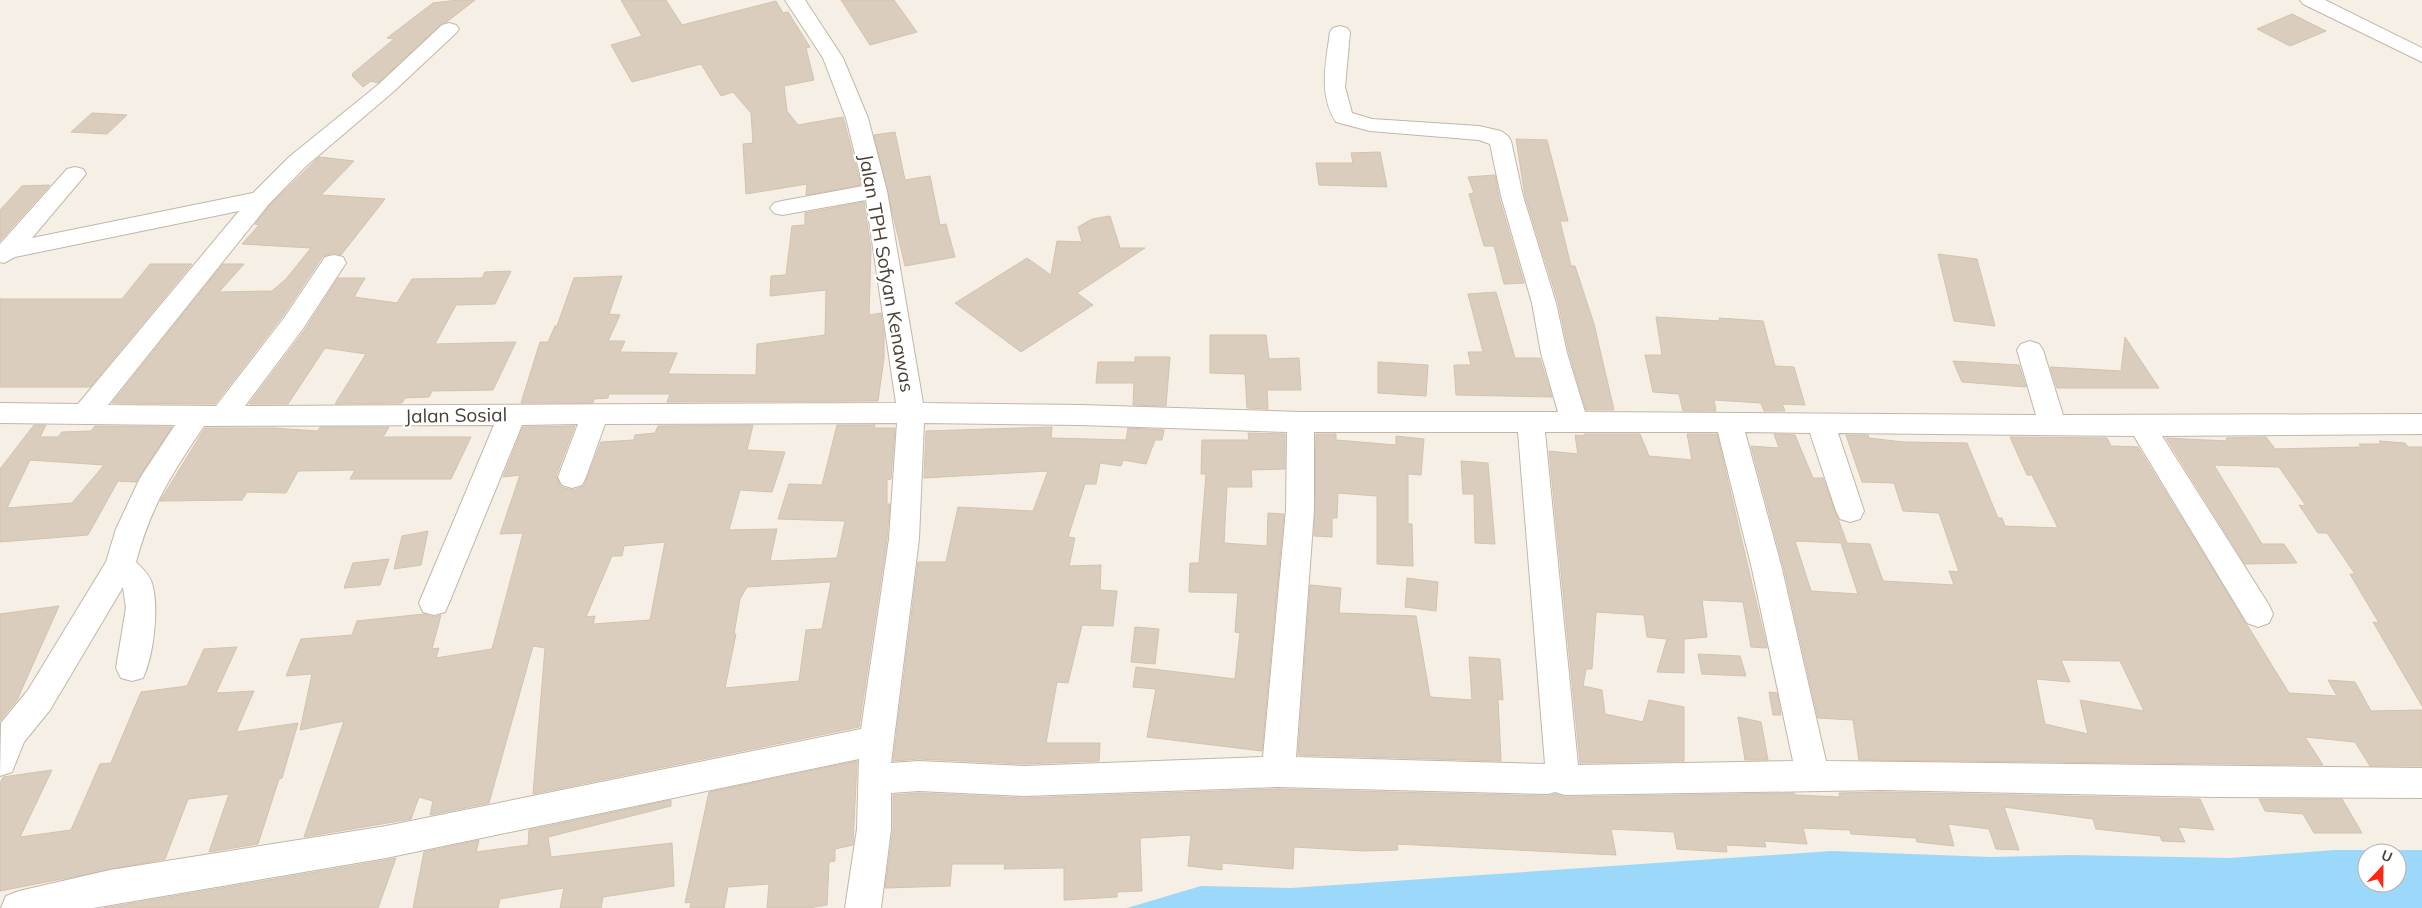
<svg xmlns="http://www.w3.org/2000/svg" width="2422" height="908" font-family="Mulish,sans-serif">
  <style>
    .water { fill: #9bd8f9; fill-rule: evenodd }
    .building { fill: #dbcdbd; stroke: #d4c2ac; fill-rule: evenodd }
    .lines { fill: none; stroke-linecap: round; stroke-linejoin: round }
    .minor-casing { stroke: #c2b7a7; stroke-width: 2 }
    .minor { fill: #fff; fill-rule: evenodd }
    .labels { text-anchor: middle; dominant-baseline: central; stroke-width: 5; stroke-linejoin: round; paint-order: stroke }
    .street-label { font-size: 19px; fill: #493f34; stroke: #fff }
  </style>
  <rect width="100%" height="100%" fill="#f5efe6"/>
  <path class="water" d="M2335,850h87v58h-1295l74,-22 90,2 540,-37 160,6 78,-2 161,3zM2367,853h30v30h-30z"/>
  <path class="building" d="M458,0h17l-27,21 -7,3 -63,59 -7,-2 -8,6 -10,-10 -1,-3 42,-35 -7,-1 46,-35z
    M621,0h45l16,25 94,-24 7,12 5,-1 22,35 -4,1 8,32 -30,6 3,25 11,14 45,-8 18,68 -55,10 1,-11 -61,10 -3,-50 10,-1 -2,-30 -18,-21 -12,4 -20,-32 -69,18 -21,-37 31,-9z
    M841,0h53l23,32 -47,13z
    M2292,14l34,17 -36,15 -33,-17z
    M92,113l35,2 -20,19 -36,-2z
    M895,132l10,48 25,-4 10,49 6,-1 9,33 -50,9 -31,-131z
    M1516,139l31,1 21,81h-8l11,45h4l19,58 20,86h-28l-17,-57 -11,-51 -33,-106z
    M1380,152l7,35 -68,-2 -3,-22h37l-2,-10z
    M319,157l35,4 -33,34 64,4 -44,56 -7,-2 -11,3 -41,61 -67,87 -103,-1 111,-139h21l-25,28 53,-1 14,-12 25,-31 -69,-4 17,-19 -4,-1 15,-19z
    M1495,175l4,22 25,86 -20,1 -10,-38h-10l-15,-52 5,-1 -6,-16z
    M50,185l-50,56v-31l22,-24z
    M864,202l7,47 -2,66 12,-2 3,22v23l-6,43 -211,1 3,-8h-61l-1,4 -14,1 -1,4h-72l19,-61h8l7,-16h2l17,-48 48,-2 -13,38 11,1 -12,26h17l-5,11 57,1 -9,21 88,1 1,-31 68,-9 1,-45 -56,6 1,-20 15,-1 6,-49 13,-1v-12z
    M1110,216l10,32h25l-68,45 16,12 -72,47 -66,-49 72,-45 24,17 6,-34 25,1 -4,-15 14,-8z
    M1938,254l39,5 18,67 -41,-5z
    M150,264h42l-102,123h-90v-88h122z
    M511,271l-16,33 -39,1 -21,39 81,-2 -23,48 -61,1 -3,6 -24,1 -3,5 -67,1 31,-50 -41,-6 -37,56h-39l55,-73 34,-53h27l-11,19 43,6 15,-24 70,-1 3,-6z
    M1496,292l19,66h25l12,39 -96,-2 -2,-30h17l-3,-13h15l-15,-58z
    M1656,317l64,4 -1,-3 44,3 12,45 19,1 11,38 -23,-1 3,7h-21l-3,-8 -47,-3 2,11h-33l-4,-17 -26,-2 -8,-37h17z
    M1210,335h56l3,24 30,-1 2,32h-34l1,19 -21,-1 -2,-34 -35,-1z
    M2125,337l34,51h-102l-7,-21 71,4z
    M1135,357h35l-4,49 -33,-1 1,-22h-38l2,-21h37z
    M1953,361l66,4 7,22 -64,-5z
    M1378,362l50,3 -2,31 -48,-3z
    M34,425h12l-6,12h18l4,-5 29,-1 4,-5 77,1 -36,55 -18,-1 -30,54 -88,7v-73zM30,460l74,5 -32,38 -65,5z
    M753,425l-6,25 38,2 -13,40 -32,-2 -11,40 48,-1 -7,32 67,-3 8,-37 -67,-2 11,-35 33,1 15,-60h38l-1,3h21l-4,51 -4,1v24h3l-3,35 -28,188 -326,67 12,-146 -12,-2 -44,157 -59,12 3,-14 -14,-4 -8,22 -107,18 40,-116 -44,9 12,-56 -26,2 15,-37 51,-4 5,-14 67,-7 10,3 7,-2 -9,34 7,-1 -3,10 56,-9 31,-116 -23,1 20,-59 -17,2 20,-50 52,-1 -19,50 5,11 12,3 11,-4 17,-44 33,-2 1,-5 20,-2 3,-7zM665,542l-15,78 -57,4 2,-8 -9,1 26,-61h10l2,-10zM831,582l-9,47 -16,1 -7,51 -74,7 11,-54h-2l6,-35 7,-12z
    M320,427h69l-6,10h88l-20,42h-101l5,-9 -57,1 -12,22 -39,-1 -5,8 -82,1 45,-73h68l45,3z
    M1052,427l-1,11 75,2 2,-12 36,2 -2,10h-7l-9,24 -23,-4 -2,6 -21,-3 -4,21h-11l-17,53 7,1 -6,28 32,-1 -1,25 17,1 -4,35 -31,-1 -14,58 -11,-1 -11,61h54l-1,18 -75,3 -105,-5 -26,2 25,-199h28l12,-55 75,4 15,-40 -124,7 2,-47z
    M1248,433l37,1v35l-34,1 1,17h-25l-3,56 43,3 1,-33 16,1 -22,237 -115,-14 9,-48 -23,-2 3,-20 99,12 5,-46 -5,-1 3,-39 -49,-1 1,-29h9l7,-89h-5l1,-34h47z
    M1316,434h20v6l60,5v-9l28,3 -3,36 -13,-1v50h4l1,42 -36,-2v-68l-39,-3 -1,25h-5v19l-18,-1z
    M1584,434h56l9,22 43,4 -5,-26h30l50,214 -16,-1 -8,-45 -41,-2 5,37 -23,2v34l-27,-1 10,-33 -20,-2 -3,-22 -48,-3 -4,57h-6l-3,17 19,4 3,24 38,8 6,-22 35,7v54l-104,2 -31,-312 29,3 -3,-19 9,1z
    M1774,434l21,1 18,43h10l24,65 23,1 13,37 71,4 -5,-14 10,1 -20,-59 -36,-2 -9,-28 -32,-1 -16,-47h22l1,3 34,4 64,1 31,75h4l3,8 53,2 -26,-53h-5l-17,-38 97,1 4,8 27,1 151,246 48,3 -9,-16 27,2 16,29 51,-1v56h-52l-15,-24 -50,-5 18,28 -464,-5 -6,-40 -35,-2 -34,-149 -33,-123 28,2zM1795,541l46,2 17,51 -47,-3zM2061,660l59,1 24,50 -64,-11 8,34 -43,-10 -9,-45 34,3z
    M2266,437l9,12 86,-2 -2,-3h22l-2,-3 26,2 3,4h14v259l-49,-84 6,1 -29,-49h5l-28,-41h-9l-19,-28 7,1 -27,-39 -65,-2 48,79h22l13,19 -52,1 -79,-126 61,3 -1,-3z
    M1461,461l27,2 7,81 -20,-1 -1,-49h-11z
    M428,531l-7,34 -27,4 8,-33z
    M389,559l-9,26 -36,3 9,-25z
    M1407,578l31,4 -2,29 -31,-4z
    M1310,585l31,3 -2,25 77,3 14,81 42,3 -3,-43 31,2 3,41 -5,-1 3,62 -203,-6z
    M59,606l-42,94 -17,21v-107z
    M1135,627l24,2 -4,35 -24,-2z
    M237,647l-21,46 38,-2 -18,41 62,-9 -16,55 -3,1 -21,65 -49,8 20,-58 -41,5 -23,60 -165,32v-108l3,-6 49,-7 -32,67 51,-7 29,-66 11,-1 30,-71 46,-6 17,-37z
    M1698,654l42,2 6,20 -44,-2z
    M1769,692l8,1 4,22h-8z
    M1738,717l23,5 7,38h-23z
    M857,761l-4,84 -18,4v12l-6,1 -2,43 -18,3h-42l2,-24 -41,3 -4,21h-34l1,-6 -6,1 24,-111z
    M1278,789l270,7 7,-2 10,3 228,-4 3,2 44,2 -1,-4 42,-1 319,7 14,31 -36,-3 7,15 -23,-1 -2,-5 -64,-7 -3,-10 -89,-12 15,43 -23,-1 -7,-20 -41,-5 6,22 -37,-4 -1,-4 -65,-4 -1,-4 -47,-2 4,16 -43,-3 2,6 -40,-2 1,7 -50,-3 -3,-17 -63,-3 5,26 -219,-11 1,6 -35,1 -69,-4 -1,22 -71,-6v7l-34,-4 3,-31 -51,3 2,53 -25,1v5l-53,3v-32l-60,1 1,-5h-53l-2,22 -65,2 8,-59v-34l26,-2 105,5z
    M2259,799h83l20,34h-48l-11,-19 -38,-3z
    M671,800v6l-123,31 3,20 121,-14 2,43 -71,11 -2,11h-41l4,-20 -64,11 -2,9h-85l11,-56 55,-12 -3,12 52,-7 1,-15z
    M396,858l-18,50h-274l282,-48z"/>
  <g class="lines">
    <g class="minor-casing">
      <path id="minor" d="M785,0h20l38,58 25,60 19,73 36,212 157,2 221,7h257l-17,-59 -9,-50 -31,-107 -11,-52 -11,-4 -109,-9 -34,-9c-18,-27 -10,-60 -6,-90l3,-4 7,-2 7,2 3,4 -5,55 7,26 20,6 107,7 22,5 7,5 3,5 12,55 33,107 11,50 18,59 451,3 -19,-65 4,-6 9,-3 9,3 4,6 20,65 359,-1v20l-260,2 107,169 4,9 -4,9 -11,4 -11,-4 -113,-187 -296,-3 26,78 -4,8 -10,3 -10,-3 -4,-8 -26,-78 -65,-1 37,137 44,192 596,7v30l-208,-1 -333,-7 -316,5 -10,-3 -7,2 -270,-7 -254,9 -105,-5 -28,2v36l-10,79h-36l12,-79 2,-70 -473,99 -293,50h-92l5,-12 13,-5 91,-21 276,-44 475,-97 28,-190 8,-116 -292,1 -19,53 -4,8 -10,3 -10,-3 -4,-8 20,-53 -56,1 -73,178 -4,9 -11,3 -11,-3 -4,-9 75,-178 -290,1c-32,47 -53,80 -68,136 6,6 13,12 16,21 7,24 2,72 -9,95l-11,3 -11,-3 -5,-10 10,-60 -3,-21 -73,123 -26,32 -12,30 -12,4 1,-53 27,-33 78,-128 10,-33 24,-51 35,-53 -175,-2v-20l78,1 161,-193 -224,46 -11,6 -4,-1v-18l67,-75 8,-2 8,2 3,5 -54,64 221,-45 36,-36 90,-73 63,-59 7,-2 7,2 3,4 -3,4 -63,59 -88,75 -36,37 -161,201 108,1 68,-88 41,-61 9,-2 9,2 3,6 -44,67 -57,76 651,-3 -30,-203 -84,15 -8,-2 -4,-5 4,-5 8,-2 81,-15 -17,-68 -23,-60zM924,423l156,2 207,7 -1,78 -23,247 -239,9 -105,-5 -28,2 28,-224zM1314,432h204l27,332 -249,-7 18,-247zM1545,432h173l34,137 41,192 -215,4z
        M2300,0h25l97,48v14l-119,-58z"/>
    </g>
    <use href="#minor" class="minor"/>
  </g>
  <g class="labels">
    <g class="street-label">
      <text transform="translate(887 273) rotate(80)">Jalan TPH Sofyan Kenawas</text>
      <text transform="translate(456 415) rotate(-1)">Jalan Sosial</text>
    </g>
  </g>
  <g transform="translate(2382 868) rotate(22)"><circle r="24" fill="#ffffff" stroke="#b6b2ae"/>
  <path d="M0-4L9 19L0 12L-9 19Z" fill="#ff2713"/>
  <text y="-8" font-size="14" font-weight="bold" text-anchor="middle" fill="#493f34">U</text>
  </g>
</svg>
